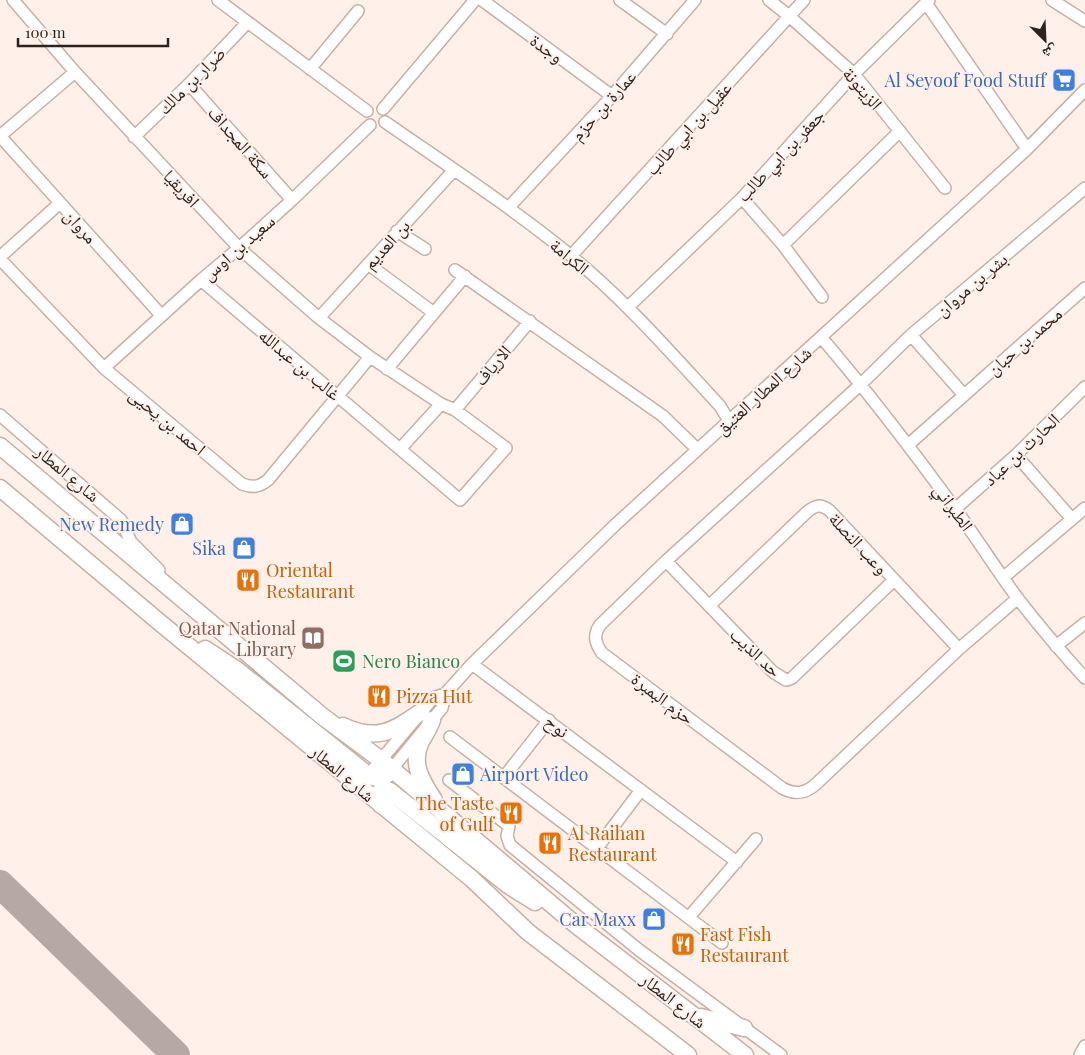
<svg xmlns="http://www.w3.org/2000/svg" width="1085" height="1055" font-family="'Playfair Display','Noto Naskh Arabic',serif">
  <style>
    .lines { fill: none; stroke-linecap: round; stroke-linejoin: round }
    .taxiway { stroke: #b6a8a2; stroke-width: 28 }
    .minor-casing { stroke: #c7b0a5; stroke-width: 14 }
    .highway-casing { stroke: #c7b0a5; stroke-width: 19 }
    .minor { stroke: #fff; stroke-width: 11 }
    .highway { stroke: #fff; stroke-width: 16 }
    .labels { text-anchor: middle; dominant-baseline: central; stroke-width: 4; stroke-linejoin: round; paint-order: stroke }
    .street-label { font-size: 18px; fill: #2c231f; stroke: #fff0e9 }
    .shop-label { font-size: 18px; fill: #366cbe; stroke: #fff0e9; text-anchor: end }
    .food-label { font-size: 18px; fill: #c56008; stroke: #fff0e9; text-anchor: start }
    .education-label { font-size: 18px; fill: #785e54; stroke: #fff0e9; text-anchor: end }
    .leisure-label { font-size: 18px; fill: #27864d; stroke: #fff0e9; text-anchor: start }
  </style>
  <rect width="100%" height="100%" fill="#fff0e9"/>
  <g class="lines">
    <path class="taxiway" d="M0,884l176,171"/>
    <g class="minor-casing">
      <path id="minor" d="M13,0l62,72 164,176 80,70 51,39 71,47 14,6 51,38 -46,52 -259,-220
        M218,0l149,111
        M482,0l130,96
        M620,0l47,34
        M769,0l20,16 65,58 91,114
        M1052,0l33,21
        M926,3l101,146
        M310,69l48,-58
        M189,84l103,116
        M383,109l92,-109
        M385,122c62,43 126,85 185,133 55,45 102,99 150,151l9,15
        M0,136l161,179
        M0,136l75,-64
        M134,137l55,-53 58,-61
        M742,198l41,47 39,52
        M509,207l103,-111 83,-96
        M397,231l28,18
        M783,245l117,-114
        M571,256l233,-256
        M0,257l60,-54
        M0,259l104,109 138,116c11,4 17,3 26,-4l102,-123
        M368,264l66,49
        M455,270l208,146 34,33
        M628,307l114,-109 112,-124 75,-74
        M319,318l135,-148
        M911,335l53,60
        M821,337c48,56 92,114 135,173 22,30 41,61 63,90 21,27 43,53 66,78
        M104,368l97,-88 38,-32 53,-48 78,-75
        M387,369l78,-93
        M455,410l75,-89
        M0,415l121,105 10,22 28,28
        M908,445l177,-157
        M400,449l41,-45
        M1016,455l56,64
        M955,509l61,-54 69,-68
        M666,561l107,111 13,8 6,-2 102,-98
        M1004,577l81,-69
        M1018,598l-59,51 -143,135c-11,10 -21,11 -34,4l-180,-135c-7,-10 -9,-18 -2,-28l66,-64 195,-177 50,-49 174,-147
        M709,606l98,-94c9,-7 13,-8 22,-2l130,139
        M1056,646l29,-23
        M472,664l265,198
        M450,737l272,206
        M391,770l51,-62 3,-14 27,-30 143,-139 412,-376 58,-59
        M504,777l45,-57
        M365,779l68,-81 12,-4
        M449,780l60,46 -2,10 3,9 129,105 142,105
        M597,848l44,-58
        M689,917l67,-78
        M1080,1055l5,-9"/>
    </g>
    <g class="highway-casing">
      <path id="highway" d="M0,446l322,270 59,44 195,165 169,130
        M0,488l158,133 314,258 56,53 160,123
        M205,649l32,21 131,105c9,5 18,3 23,-5
        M432,720c-2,7 -7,14 -11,21 -11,23 1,40 13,59
        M343,726c34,16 50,5 78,-14
        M381,805l-3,-7 1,-5 5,-4 6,2 118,94 27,17
        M701,1017l43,11"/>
    </g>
    <use href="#minor" class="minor"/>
    <use href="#highway" class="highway"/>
  </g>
  <defs>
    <g id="supermarket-square" transform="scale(1.25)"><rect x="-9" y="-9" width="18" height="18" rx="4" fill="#3f7fe0" stroke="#fff0e9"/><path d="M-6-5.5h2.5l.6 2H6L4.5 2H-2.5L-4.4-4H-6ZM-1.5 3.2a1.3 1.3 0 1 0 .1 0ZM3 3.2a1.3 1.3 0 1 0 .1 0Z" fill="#fff"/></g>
    <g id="shop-square" transform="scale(1.25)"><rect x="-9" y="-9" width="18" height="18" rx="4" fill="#3f7fe0" stroke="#fff0e9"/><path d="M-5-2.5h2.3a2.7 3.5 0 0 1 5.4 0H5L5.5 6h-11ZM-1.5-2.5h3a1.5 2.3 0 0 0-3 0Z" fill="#fff"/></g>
    <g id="restaurant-square" transform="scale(1.25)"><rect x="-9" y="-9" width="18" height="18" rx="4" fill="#e8710a" stroke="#fff0e9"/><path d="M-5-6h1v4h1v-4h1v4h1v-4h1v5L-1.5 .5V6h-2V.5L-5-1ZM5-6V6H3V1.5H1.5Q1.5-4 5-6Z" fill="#fff"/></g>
    <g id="library-square" transform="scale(1.25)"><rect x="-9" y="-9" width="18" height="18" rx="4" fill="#8d6e63" stroke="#fff0e9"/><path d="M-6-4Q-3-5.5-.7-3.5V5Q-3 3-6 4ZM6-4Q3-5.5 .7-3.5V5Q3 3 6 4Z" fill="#fff"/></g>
    <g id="stadium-square" transform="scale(1.25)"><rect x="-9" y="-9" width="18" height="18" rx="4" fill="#2e9e5b" stroke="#fff0e9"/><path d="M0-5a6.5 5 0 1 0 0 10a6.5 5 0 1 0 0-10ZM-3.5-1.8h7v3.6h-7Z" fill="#fff"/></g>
  </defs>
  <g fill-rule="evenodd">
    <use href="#supermarket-square" x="1064" y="80"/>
    <use href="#shop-square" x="182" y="524"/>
    <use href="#shop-square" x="244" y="548"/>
    <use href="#restaurant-square" x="248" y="580"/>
    <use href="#library-square" x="313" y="638"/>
    <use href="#stadium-square" x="344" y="661"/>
    <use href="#restaurant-square" x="379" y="696"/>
    <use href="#shop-square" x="463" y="774"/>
    <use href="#restaurant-square" x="511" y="813"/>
    <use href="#restaurant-square" x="550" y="843"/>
    <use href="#shop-square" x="654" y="919"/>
    <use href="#restaurant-square" x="683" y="944"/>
  </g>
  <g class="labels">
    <g class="street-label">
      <text transform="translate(547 48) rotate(36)">وجدة</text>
      <text transform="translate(191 80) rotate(-45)">ضرار بن مالك</text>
      <text transform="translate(863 88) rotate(49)">الزيتونة</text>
      <text transform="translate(603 105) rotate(-48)">عمارة بن حزم</text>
      <text transform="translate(688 128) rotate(-48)">عقيل بن ابي طالب</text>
      <text transform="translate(241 142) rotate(49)">سكة المجداف</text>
      <text transform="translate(780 155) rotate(-47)">جعفر بن ابي طالب</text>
      <text transform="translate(182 188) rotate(47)">افريقيا</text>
      <text transform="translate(81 226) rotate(48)">مروان</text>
      <text transform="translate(386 244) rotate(-48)">بن العديم</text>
      <text transform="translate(238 247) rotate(-41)">سعيد بن اوس</text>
      <text transform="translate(570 256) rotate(40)">الكرامة</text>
      <text transform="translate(971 284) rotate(-40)">بشر بن مروان</text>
      <text transform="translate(1024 341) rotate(-41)">محمد بن حبان</text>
      <text transform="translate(300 364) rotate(40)">غالب بن عبدالله</text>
      <text transform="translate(492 365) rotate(-50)">الارياف</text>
      <text transform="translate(763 390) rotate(-42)">شارع المطار العتيق</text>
      <text transform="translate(168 421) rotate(40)">احمد بن يحيى</text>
      <text transform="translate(1021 449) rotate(-43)">الحارث بن عباد</text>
      <text transform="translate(68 473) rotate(40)">شارع المطار</text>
      <text transform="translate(954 507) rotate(54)">الطبراني</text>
      <text transform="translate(859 543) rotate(47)">وعب النصلة</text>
      <text transform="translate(756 652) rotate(43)">حد الذيب</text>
      <text transform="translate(663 698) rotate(37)">حزم البمبرة</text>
      <text transform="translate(557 726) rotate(37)">نوح</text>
      <text transform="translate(343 773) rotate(40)">شارع المطار</text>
      <text transform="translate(674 1000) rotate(38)">شارع المطار</text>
    </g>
    <g class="shop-label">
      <text x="1046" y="80">Al Seyoof Food Stuff</text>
      <text x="164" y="524">New Remedy</text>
      <text x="226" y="548">Sika</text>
      <text x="480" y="774" text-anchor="start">Airport Video</text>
      <text x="636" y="919">Car Maxx</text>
    </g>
    <g class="food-label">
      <text x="266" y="570">Oriental<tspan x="266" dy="21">Restaurant</tspan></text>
      <text x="396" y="696">Pizza Hut</text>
      <text x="494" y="803" text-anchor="end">The Taste<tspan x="494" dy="21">of Gulf</tspan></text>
      <text x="568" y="833">Al Raihan<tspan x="568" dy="21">Restaurant</tspan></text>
      <text x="700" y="934">Fast Fish<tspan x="700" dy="21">Restaurant</tspan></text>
    </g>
    <g class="education-label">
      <text x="296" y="628">Qatar National<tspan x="296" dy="21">Library</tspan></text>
    </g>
    <g class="leisure-label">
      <text x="362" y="661">Nero Bianco</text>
    </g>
  </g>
  <g transform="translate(1045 40) rotate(156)" stroke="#fff0e9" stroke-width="4" paint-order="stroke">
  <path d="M0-4L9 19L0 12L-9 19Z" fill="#2c231f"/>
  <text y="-8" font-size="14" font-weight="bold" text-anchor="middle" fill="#2c231f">ش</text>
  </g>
  <path d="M18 38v8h150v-8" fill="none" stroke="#2c231f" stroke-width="2.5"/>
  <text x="25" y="38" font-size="15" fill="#2c231f" stroke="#fff0e9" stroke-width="4" paint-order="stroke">100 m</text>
</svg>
